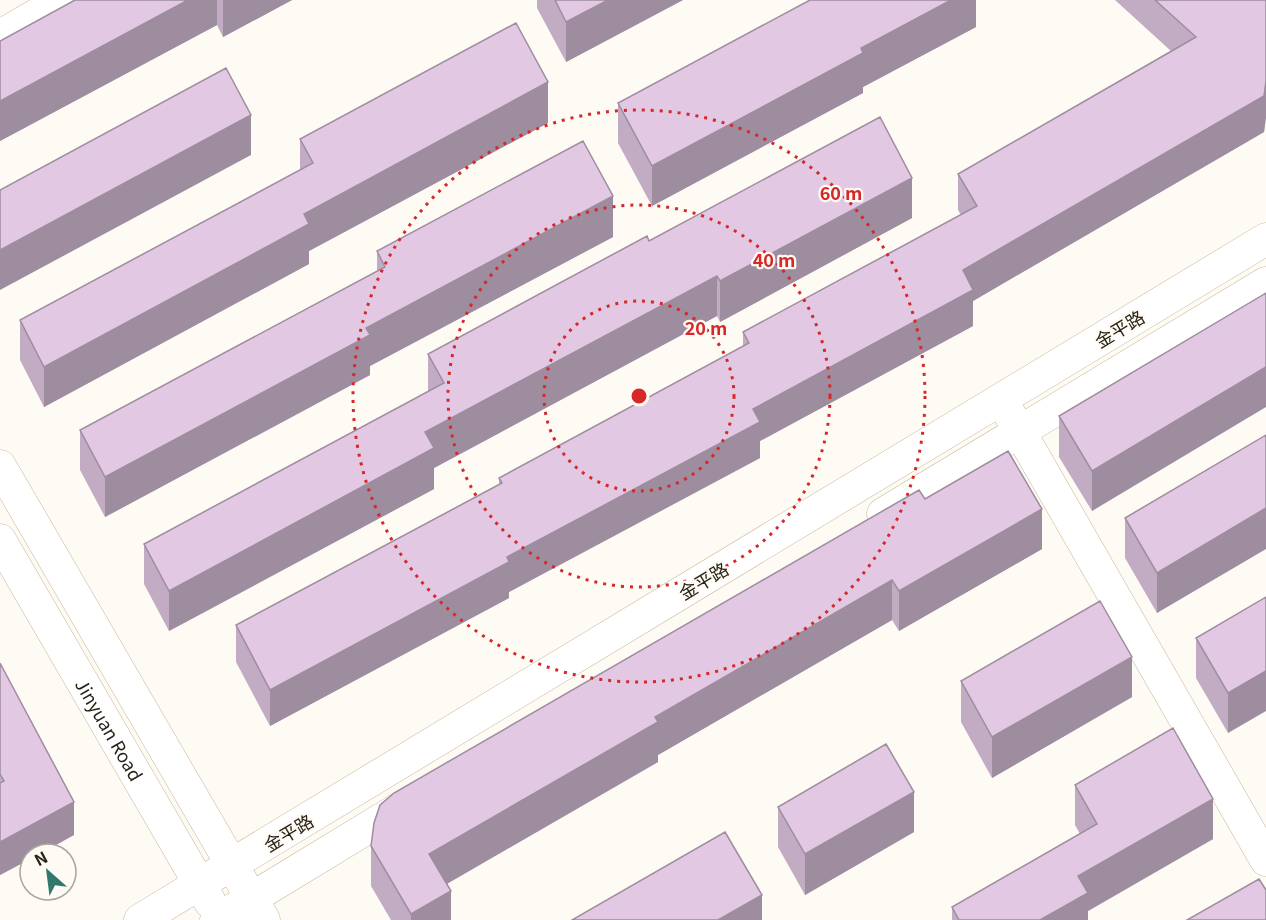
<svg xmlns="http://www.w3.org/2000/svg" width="1266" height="920" font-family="Georgia,'Noto Sans SC',serif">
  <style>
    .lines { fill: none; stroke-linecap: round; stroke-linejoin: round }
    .minor-casing { stroke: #c9b799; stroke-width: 33 }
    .minor { stroke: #fff; stroke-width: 32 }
    .wall { fill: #c2acc3 }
    .shaded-wall { fill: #9e8c9f }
    .building { fill: #e2c8e3; stroke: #9e8c9f; stroke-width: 1.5 }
    .ring { fill: none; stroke: #d62828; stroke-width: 3; stroke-dasharray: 3 6 }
    .labels { text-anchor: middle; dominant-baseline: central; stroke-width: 4.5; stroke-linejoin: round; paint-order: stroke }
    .street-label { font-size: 18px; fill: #292317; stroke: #fefaf4 }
    .centre { fill: #d62828; stroke: #fefaf4; stroke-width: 3 }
    .ring-label { font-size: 18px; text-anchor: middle; font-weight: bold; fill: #d62828; stroke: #fefaf4; stroke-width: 4.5; stroke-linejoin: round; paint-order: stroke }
  </style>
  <rect width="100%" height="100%" fill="#fefaf4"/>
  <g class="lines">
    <g class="minor-casing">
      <g id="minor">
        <path d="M0,36l62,-36"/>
        <path d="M1009,413l257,447"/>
        <path d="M0,466l264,454"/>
        <path d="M883,514l383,-231"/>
        <path id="s1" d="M0,540l210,362"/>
        <path d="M140,920l1126,-681"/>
        <path d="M216,920l194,-118"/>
      </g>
    </g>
    <use href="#minor" class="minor"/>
  </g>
  <path class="wall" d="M75,0h217l-69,37 -6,-12 -217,116v-100z
    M537,0h146l-117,62 -29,-54z
    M976,0v27l-113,60v6l-211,113 -34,-63v-40z
    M1115,0h151v117l-2,15 -291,169v25l-213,115v17l-251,134v6l-239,128 -34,-64v-37l263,-141v-6l244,-132v-14l218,-117 -3,-5v-36l213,-123z
    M548,123l-239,128v13l-265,143 -24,-47v-40l280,-150v-31z
    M912,218l-192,104 -3,-6 -283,152v21l-265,142 -25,-47v-40l284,-153v-37l221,-113z
    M613,237l-243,129v9l-265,142 -25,-47v-40l297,-159v-20z
    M1266,293l-174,218 -33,-54v-41z
    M1266,435l-109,178 -32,-55v-40z
    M925,499l117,50 -143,82 -7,-11 -234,135v7l-211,122 4,36h-60l-20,-34v-40z
    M1266,597l-38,136 -32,-55v-40z
    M0,663l74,172 -44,19v5l-30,16z
    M961,681l171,16 -140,81 -31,-56z
    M1075,785l138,54 -125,72v9h-136v-13l128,-73 -5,-9z
    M778,807l136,25 -109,63 -27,-48z"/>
  <path class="shaded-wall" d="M188,0h29v25l-217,116v-40z
    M223,0h69l-69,37z
    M608,0h75l-117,62v-40z
    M951,0h25v27l-113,60v6l-211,113v-40l209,-118z
    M1266,81v36l-2,15 -291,169v25l-213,115v17l-251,134v6l-239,128v-36l237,-133 246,-148 210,-139z
    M548,82v41l-239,128v13l-265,143v-40l260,-153z
    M251,115v40l-251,135v-40z
    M912,178v40l-192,104v-41z
    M613,196v41l-243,129v9l-265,142v-40l261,-149z
    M717,276v40l-283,152v21l-265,142v-40l256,-159z
    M1266,367v40l-174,104v-40z
    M1266,508v41l-109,64v-40z
    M1042,509v40l-143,82v-40z
    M892,580v40l-234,135v7l-229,132v-40l226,-137z
    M1132,657v40l-140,81v-41z
    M1266,671v40l-38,22v-40z
    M914,792v40l-109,63v-41z
    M1213,799v40l-125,72v9h-48l38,-44z
    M74,802v33l-34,19h-10v5l-30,16v-33z
    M451,891v29h-40v-6z
    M762,895v25h-44z"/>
  <path class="building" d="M75,0h113l-188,101v-60z
    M555,0h53l-42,22z
    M810,0h141l-90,48 2,5 -211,113 -34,-63z
    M1155,0h111v81l-2,15 -301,174 10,20 -220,119 7,13 -253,135 2,5 -239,128 -34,-65 266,-142 -3,-5 250,-135 -6,-11 234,-126 -19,-32 238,-137z
    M516,23l32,59 -244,132 5,10 -265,143 -24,-47 293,-157 -13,-24z
    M226,68l25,47 -251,135v-60z
    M880,117l32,61 -192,103 -3,-5 -292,156 9,16 -265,143 -25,-47 300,-161 -16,-29 219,-118 2,5z
    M583,141l30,55 -247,132 4,7 -265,142 -25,-47 305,-163 -8,-16z
    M1266,293v74l-174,104 -33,-55z
    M1266,435v73l-109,65 -32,-55z
    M1008,451l34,58 -143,82 -7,-11 -237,137 3,5 -229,132 22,37 -40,23 -40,-68 3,-23 6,-18 14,-12 525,-303 6,9z
    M1266,597v74l-38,22 -32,-55z
    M1100,601l32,56 -140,80 -31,-56z
    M0,663l74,139 -74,40v-59l4,-2 -4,-7z
    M1173,728l40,71 -135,77 10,17 -48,27h-81l-7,-13 145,-83 -22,-39z
    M886,744l28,48 -109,62 -27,-47z
    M725,832l37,63 -44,25h-146z
    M1259,879l7,11v30h-79z"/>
  <g class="ring">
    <circle cx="639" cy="396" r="95"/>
    <circle cx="639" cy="396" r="191"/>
    <circle cx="639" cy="396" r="286"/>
  </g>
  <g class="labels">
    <g class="street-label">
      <text transform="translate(1119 328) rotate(-31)">金平路</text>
      <text transform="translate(703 580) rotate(-31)">金平路</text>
      <text stroke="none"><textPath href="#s1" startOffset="219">Jinyuan Road</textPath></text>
      <text transform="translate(288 832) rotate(-31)">金平路</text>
    </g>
  </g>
  <circle cx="639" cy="396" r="9" class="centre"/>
  <g class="ring-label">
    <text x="841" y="200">60 m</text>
    <text x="774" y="267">40 m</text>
    <text x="706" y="335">20 m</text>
  </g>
  <g transform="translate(48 872) rotate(332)"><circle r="28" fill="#fefaf4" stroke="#a9a49c" stroke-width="1.5"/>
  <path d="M0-4.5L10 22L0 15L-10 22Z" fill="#32776b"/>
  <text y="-9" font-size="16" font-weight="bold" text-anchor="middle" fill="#292317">N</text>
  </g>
</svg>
